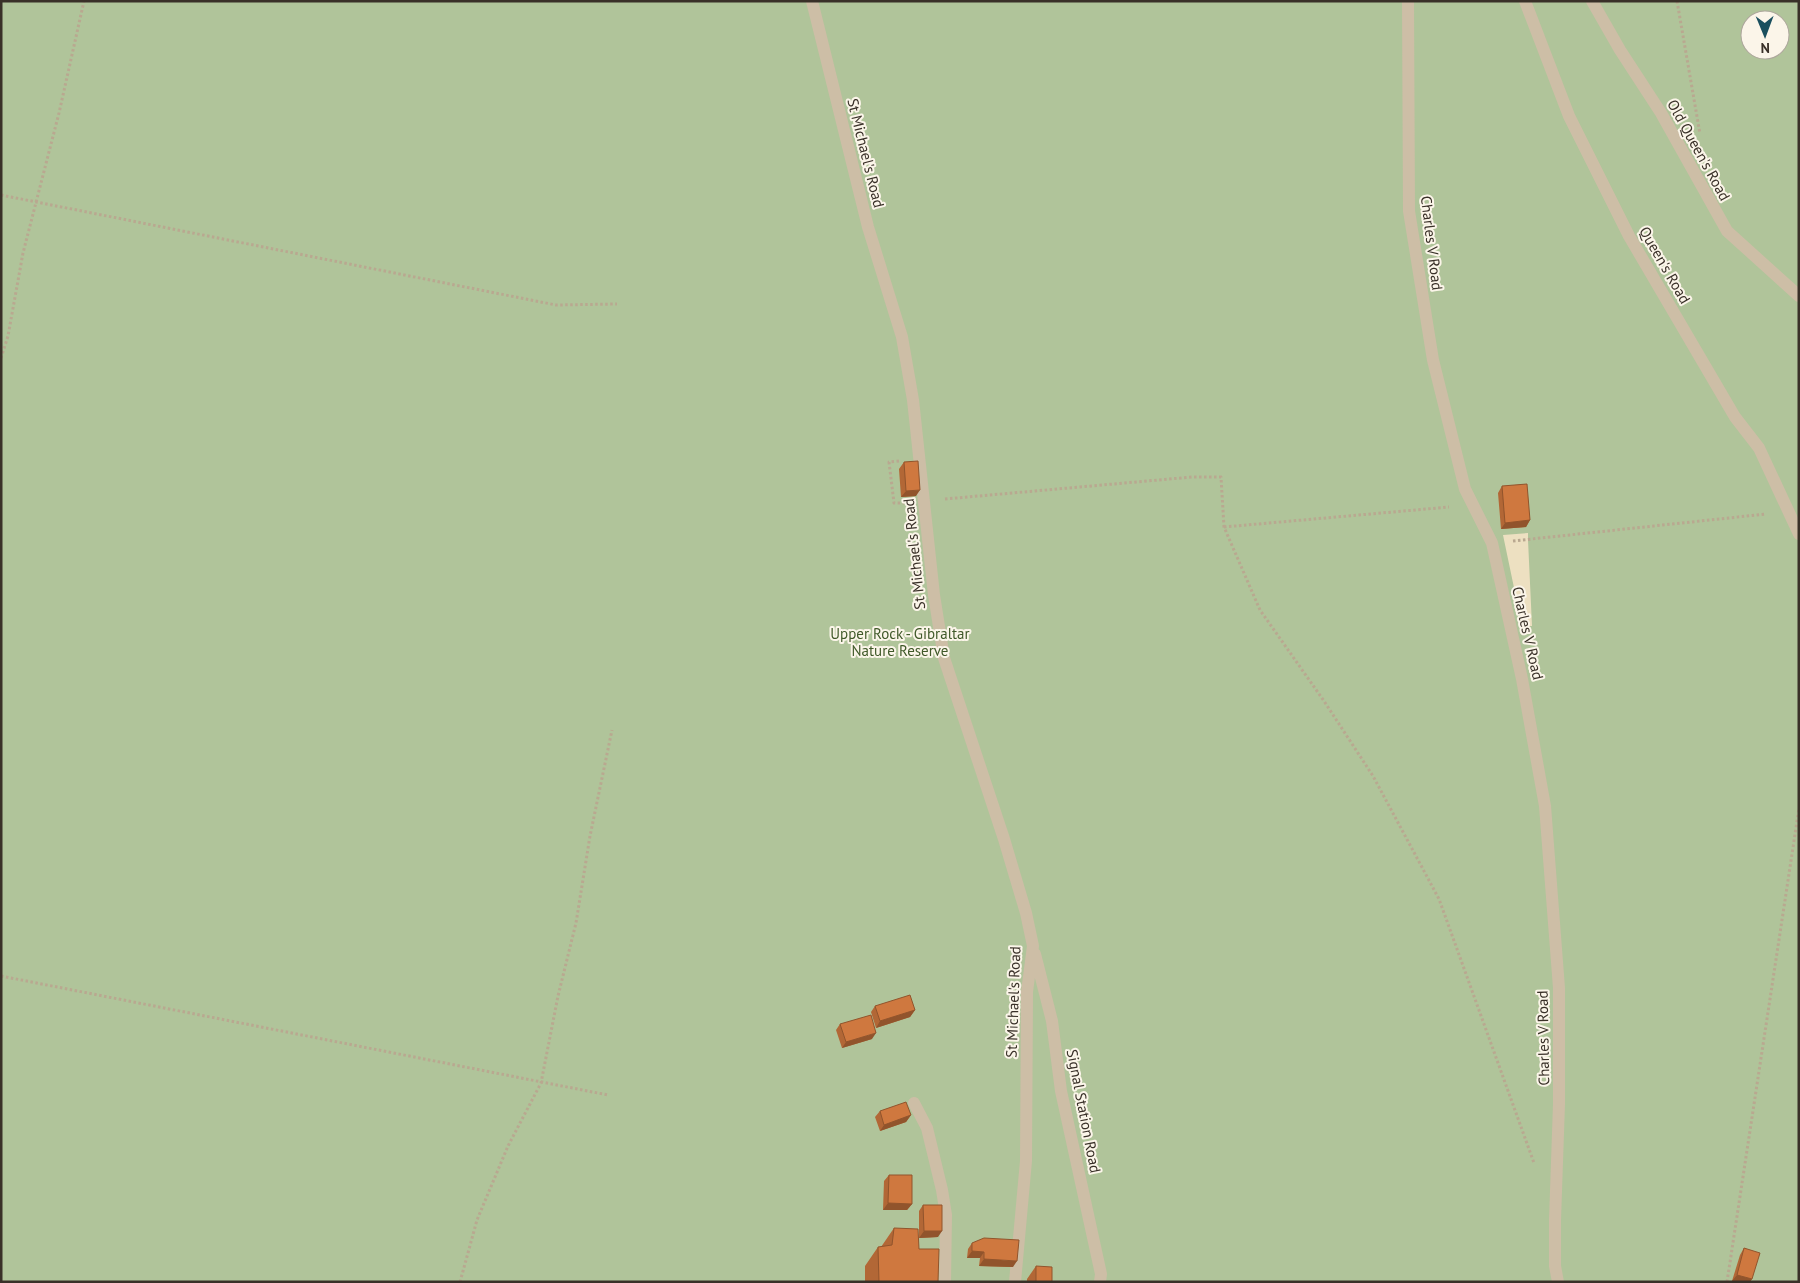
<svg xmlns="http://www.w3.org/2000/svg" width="1800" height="1283" font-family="'PT Sans',sans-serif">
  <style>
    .green { fill: #b0c49a; fill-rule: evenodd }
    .plaza { fill: #ede0c1 }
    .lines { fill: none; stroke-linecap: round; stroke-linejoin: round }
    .path { stroke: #b9a890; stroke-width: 3; stroke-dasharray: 2.5 2.5; stroke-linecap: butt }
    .lane { stroke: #cdbea6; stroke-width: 12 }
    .street { stroke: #cdbea6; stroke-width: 12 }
    .wall { fill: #b26736 }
    .shaded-wall { fill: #91542c }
    .building { fill: #cf783f; stroke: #91542c }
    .labels { text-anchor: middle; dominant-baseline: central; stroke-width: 4; stroke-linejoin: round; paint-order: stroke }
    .street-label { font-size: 15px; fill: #393028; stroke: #fbf5e9 }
    .park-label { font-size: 15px; fill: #405929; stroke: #fbf5e9 }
  </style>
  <rect width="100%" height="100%" fill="#f4ecdc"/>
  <path class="green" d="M1,1h1798v1281h-1798zM1750,20h30v30h-30z"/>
  <path class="plaza" d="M1528,533v7l4,86h-10l-19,-91z"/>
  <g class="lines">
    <path class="path" d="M1677,1l23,133
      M1,195l555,110 61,-1
      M1,358l7,-22 15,-83 36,-140 25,-112
      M899,461l-10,1 5,41h10
      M945,499l247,-22h29l3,50 36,83 64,91 49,75 66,123 95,264
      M1224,527l225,-20
      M1513,541l253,-27
      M1,976l607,119
      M460,1282l17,-62 31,-74 33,-63 17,-87 18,-73 14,-87 22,-106
      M1727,1282l72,-474"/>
    <path class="lane" d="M812,1l56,226 34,110 11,63 21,195 10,63 60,181 22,74 7,33 -6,46 -1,169 -11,121
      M1408,1l1,210 24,149 32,129 27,54 30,136 23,127 14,182v116l-4,116v46l3,16
      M1525,1l44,115 60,120 106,181 24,31 40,86
      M1592,1l28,49 41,63 66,118 72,65
      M1035,954l17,67 9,70 40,183 -1,8"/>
    <path class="street" d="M914,1103l13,25 15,62 4,25 -1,67"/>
  </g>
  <path class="wall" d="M904,462l12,34 -15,1 -2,-28z
    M1502,486l28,34 -4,7 -25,2 -3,-36z
    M875,1006l40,4 -5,7 -34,11 -5,-16z
    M840,1024l32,15 -30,9 -6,-18z
    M880,1111l31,4 -5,7 -26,9 -5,-14z
    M889,1175l23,29 -5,6h-24l1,-29z
    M923,1205l15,32 -19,1v-27z
    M894,1228l25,21 19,33h-73v-16l13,-19h3z
    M972,1243l41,24 -34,-1 1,-8h-13l1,-9z
    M1744,1248l8,31 -2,3 -18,-1 8,-26z
    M1036,1266l16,16h-25v-3z"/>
  <path class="shaded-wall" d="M920,490l-4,6 -15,1 5,-6z
    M1530,520l-4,7 -25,2 4,-6z
    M915,1010l-5,7 -34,11 4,-7z
    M876,1033l-4,6 -30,9 4,-6z
    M911,1115l-5,7 -26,9 4,-6z
    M888,1203l24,1 -5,6h-24z
    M924,1231h18l-4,6 -19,1z
    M972,1251l12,1 -4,6h-13z
    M984,1259l33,2 -4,6 -34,-1z
    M1737,1275l15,4 -2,3 -18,-1z"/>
  <path class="building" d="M918,461l2,29 -14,1 -2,-29z
    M1527,484l3,36 -25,3 -3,-37z
    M910,995l5,15 -35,11 -5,-15z
    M871,1015l5,18 -30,9 -6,-18z
    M906,1102l5,13 -27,10 -4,-14z
    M889,1175h23v29l-24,-1z
    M923,1205h19v26h-18z
    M894,1228l24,1 1,20h20l-1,33h-59l-1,-35 14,-2z
    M984,1238l35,2 -2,21 -33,-2v-7l-12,-1v-8z
    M1744,1248l16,5 -8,26 -15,-4z
    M1036,1266l16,1v15h-16z"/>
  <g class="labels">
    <g class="street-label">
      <text transform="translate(1699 150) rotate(61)">Old Queen's Road</text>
      <text transform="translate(866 153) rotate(76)">St Michael's Road</text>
      <text transform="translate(1432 243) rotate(83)">Charles V Road</text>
      <text transform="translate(1665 265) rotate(60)">Queen's Road</text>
      <text transform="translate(914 554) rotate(-96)">St Michael's Road</text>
      <text transform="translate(1528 633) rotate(77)">Charles V Road</text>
      <text transform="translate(1013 1002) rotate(-88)">St Michael's Road</text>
      <text transform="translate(1543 1038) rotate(-91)">Charles V Road</text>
      <text transform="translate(1084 1111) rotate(79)">Signal Station Road</text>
    </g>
    <g class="park-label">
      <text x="900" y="633">Upper Rock - Gibraltar<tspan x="900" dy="17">Nature Reserve</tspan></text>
    </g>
  </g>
  <rect width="1800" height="1283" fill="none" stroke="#393028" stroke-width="5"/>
  <g transform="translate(1765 35) rotate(179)"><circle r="24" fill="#fbf5e9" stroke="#ada69c"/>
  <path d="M0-4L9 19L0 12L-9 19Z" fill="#1a4f5e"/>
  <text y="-8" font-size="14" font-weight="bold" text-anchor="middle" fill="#393028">N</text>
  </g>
</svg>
